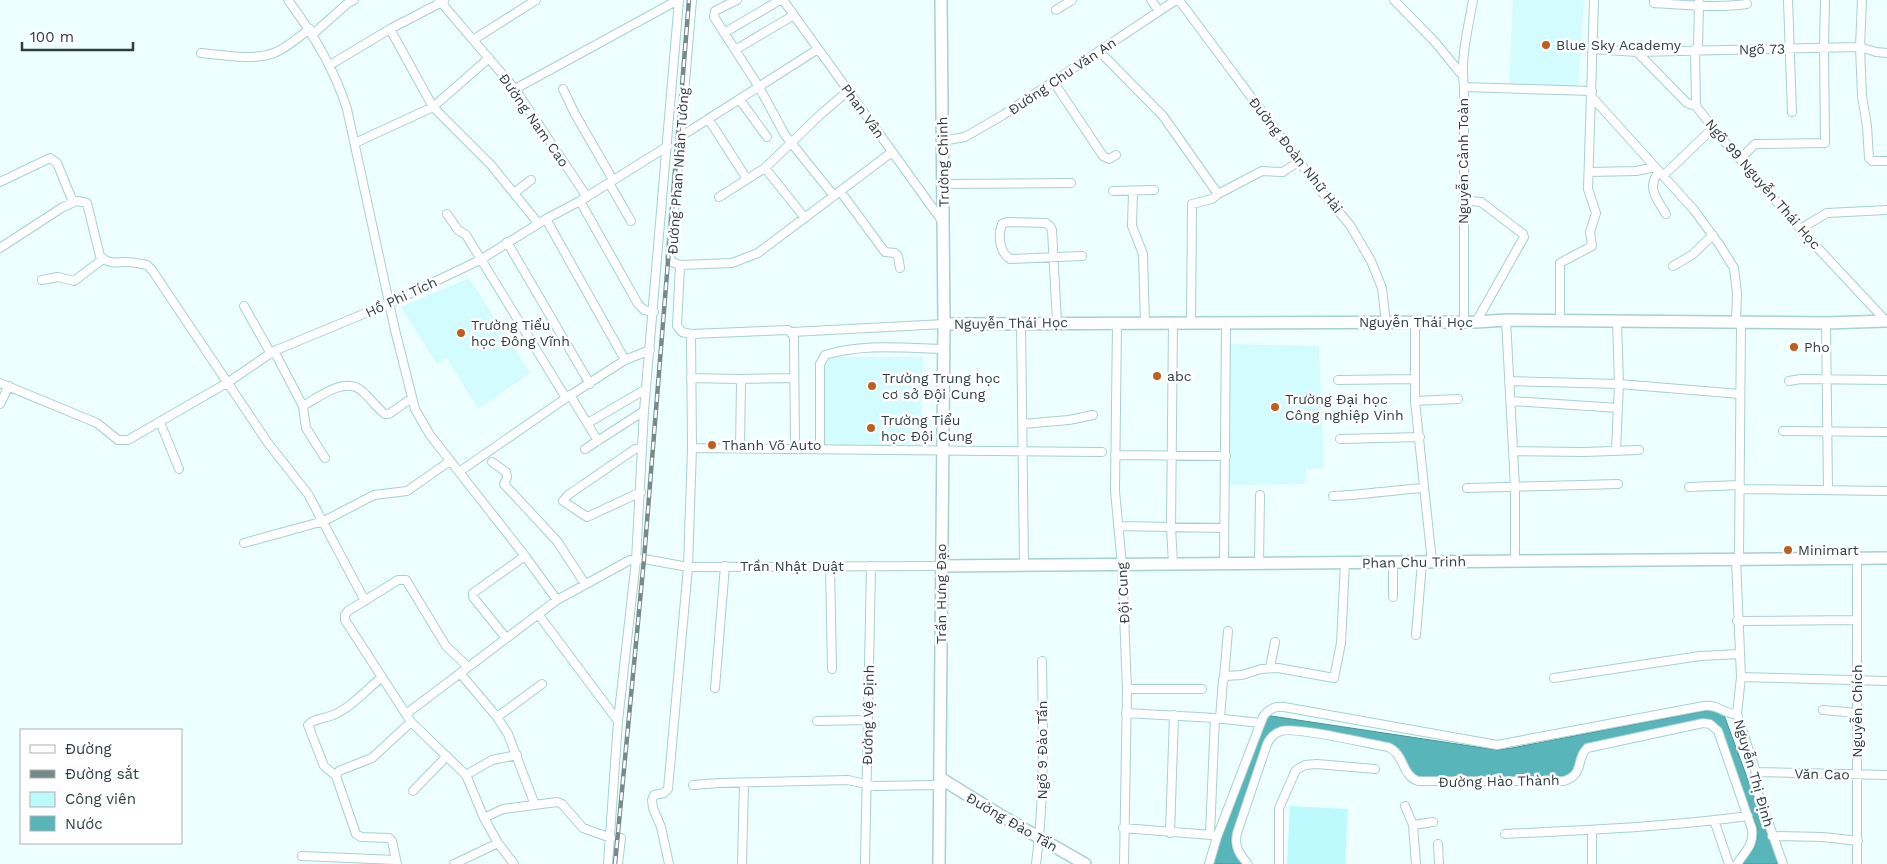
<svg xmlns="http://www.w3.org/2000/svg" width="1887" height="864" font-family="'Work Sans',sans-serif">
  <style>
    .built { fill: #d3fcfe }
    .green { fill: #bcfafd }
    .water { fill: #58b6ba; stroke: #4b9295 }
    .lines { fill: none; stroke-linecap: round; stroke-linejoin: round }
    .street-casing { stroke: #a7d0d1; stroke-width: 10 }
    .secondary-casing { stroke: #a7d0d1; stroke-width: 14 }
    .street { stroke: #fff; stroke-width: 8 }
    .secondary { stroke: #fff; stroke-width: 11 }
    .rail-casing { stroke: #78898a; stroke-width: 4.5 }
    .rail { stroke: #fff; stroke-width: 2.5; stroke-dasharray: 8; stroke-linecap: butt }
    .poi-dot { fill: #bf5e1e; stroke: #fff; stroke-width: 2 }
    .labels { text-anchor: middle; dominant-baseline: central; stroke-width: 5; stroke-linejoin: round; paint-order: stroke }
    .poi-label { font-size: 14px; fill: #2d3e3f; stroke: #fff; text-anchor: start }
    .street-label { font-size: 14px; fill: #2d3e3f; stroke: #fff }
  </style>
  <rect width="100%" height="100%" fill="#eff"/>
  <path class="built" d="M1513,0h71l-6,87 -69,-2z
    M469,278l61,95 -52,36 -31,-51 -10,6 -36,-57z
    M1229,344l90,2 5,122 -18,1 -1,15 -77,1z
    M832,357h91l-3,90 -97,-1 1,-85z"/>
  <path class="green" d="M1290,806l58,3 -3,55h-58z"/>
  <path class="water" d="M1714,709l10,6 55,149h-37c8,-15 17,-15 15,-36l-36,-99 -9,-8 -8,-1 -121,25c-8,12 -5,30 -23,32h-145c-10,-10 -10,-25 -23,-32l-105,-19 -9,1 -13,11 -4,9 -30,91c0,12 3,18 12,26h-31l53,-146 6,-2 226,34 15,-2z"/>
  <g class="lines">
    <g class="street-casing">
      <path id="street" d="M288,0c25,34 46,68 59,109l48,221 20,79 15,26 95,121 32,44
        M439,0l76,89 72,108
        M737,0l-22,11 -1,6 45,70 26,48 49,61
        M783,0l159,221
        M1151,0l8,11
        M1179,0l142,191 29,34 21,36 11,27 4,35
        M1394,0l41,42 27,33
        M1654,0v3c31,2 63,5 93,1
        M1788,0l4,112
        M1862,0l-2,47 2,49 5,30 2,32 3,3h15
        M1056,10l16,-10
        M390,29l43,78 58,58 47,58
        M724,33l56,-33
        M313,34l35,-31 6,-3
        M473,40l63,-40
        M1593,49l44,3 223,-5 16,5 11,1
        M1695,49l1,57
        M1698,49l1,-47
        M735,50l59,-35
        M1099,51l64,65 55,78
        M1637,52l50,51 9,3 17,22 87,101 86,92
        M201,53c21,2 53,8 73,0 13,-5 24,-16 36,-24
        M330,65l60,-36 54,-28
        M1053,81l50,75 6,3 7,-4
        M1464,87l128,4
        M515,89l163,-89
        M563,89l12,25 38,66
        M1592,97l102,113 25,34 15,24 3,25 -1,28
        M740,100l27,37
        M709,120l38,59
        M680,137l138,-88
        M942,141l23,-4 38,-22 173,-115
        M355,143l78,-36 56,-49
        M1741,158l14,-14 70,-1 -1,-95 1,-48
        M765,168l40,50
        M1589,172l47,-1 19,-4
        M1659,172c-13,16 -2,27 7,42
        M1663,176l50,-48
        M0,182l50,-24 7,5 16,39
        M609,183l22,38
        M943,184l128,-1
        M840,191l45,61 10,1 3,3 2,12
        M1113,191l41,-1
        M1133,191l-1,35 11,28 2,69
        M514,193l17,-13
        M719,197l46,-29 56,-54 27,-23
        M1463,200l18,2 42,32 1,3 -48,85
        M580,201l58,103 6,6 10,2
        M447,214l11,16 8,5 100,163
        M1800,229l27,-16 60,-3
        M507,242l83,142
        M0,248l63,-41 14,-6 10,2 13,53c9,9 16,6 27,6 6,0 14,2 20,3l5,5 116,173 40,51 57,107
        M680,265l52,-2 26,-10 134,-101
        M1673,266l19,-11 21,-20
        M42,280l16,-3 16,4 29,-22
        M244,306l27,48
        M1506,320l9,167v74
        M1560,320v-57l32,-17 -2,-14 6,-19 -8,-24 6,-189
        M1057,322l-5,-92 -2,-4 -4,-3 -39,-1 -5,2c-4,11 -3,28 8,35l72,-3
        M1415,322v79l17,161
        M1464,322v-235c-4,-29 4,-58 9,-87
        M1117,323l-2,168 7,74 5,124 -3,175
        M1191,323l1,-119 20,-5 6,-5 44,-23 21,1 16,-11
        M1826,323l2,167
        M1021,324l3,241
        M792,332l152,-8
        M691,334l97,-4 6,6 1,113
        M274,351l29,55 3,22 19,30
        M625,360l25,-10
        M691,378l48,1 2,4 -1,65
        M739,379l55,-1
        M1338,380l77,-1
        M1509,381l110,3 121,10
        M1789,381l12,-2 86,1
        M0,383l97,40 21,17h10l99,-57 47,-32 116,-48 90,-43 66,-41 34,-18 88,-55
        M570,395l28,46
        M1415,401l43,-2
        M1511,401l107,7
        M0,404l9,-18
        M303,406c16,-9 42,-30 59,-15 8,7 14,16 23,23h4l23,-16
        M160,422l19,47
        M588,423l58,-34
        M1022,424l47,-4 24,-5
        M1783,431l104,1
        M1340,439l80,-2
        M692,448l410,4
        M585,449l59,-38
        M820,449v-85l5,-9c37,-12 80,-7 119,-6
        M1616,450l3,-66 -2,-63
        M1514,451l70,1 55,-2
        M1115,455l111,1
        M492,462l14,10 1,5 -3,7 53,57 28,43
        M459,472l107,-74 59,-38 -79,-141
        M1689,487l51,-2
        M1467,488l151,-4
        M1740,489l147,2
        M641,492l-54,25 -24,-16 5,-6 67,-46 7,-1
        M1333,496c30,-1 60,-6 91,-8
        M1118,526l106,2
        M244,543l80,-22 50,-26 33,-4 43,-30
        M1857,558v306
        M1736,559l5,118 -4,37 19,58 -3,7 30,85
        M1739,559l2,-237
        M1173,564l-2,-37 2,-204
        M1224,564l2,-241
        M1259,564l1,-69
        M830,566l2,103
        M1393,597v-35
        M538,614l80,107
        M1737,621l120,-1
        M1416,635l6,-73
        M506,638l-33,-41v-4l52,-37
        M468,667l-22,-21 -40,-66h-8l-50,31 -3,4v5l66,102 55,53 18,43 14,25 16,21
        M1270,668l5,-26
        M460,673l37,44 11,17 27,71
        M1741,677l146,4
        M1224,678l4,-47
        M1554,678l146,-22 40,-2
        M715,688l10,-122
        M1127,689h75
        M1823,710l34,3
        M1126,713l89,5 45,5
        M406,714l151,-114 73,-40 14,-1 44,8 253,-1
        M497,717l45,-33
        M1215,718l-5,115 1,2 6,2
        M1220,718l3,-38 3,-4 16,-1 19,-6 17,-1 56,10 7,-35 4,-80
        M817,721l51,-1
        M1756,772l131,3
        M466,775l26,-15 25,-5
        M336,776l-12,-10 -16,-41c6,-7 16,-6 25,-10 18,-7 34,-26 49,-38
        M693,785l26,-2 129,-3 26,6 65,-1
        M413,791l34,-35
        M1405,806l8,19 3,39
        M484,818l19,-9 54,-7 5,2 21,24 28,10
        M1714,820l15,44
        M1413,825l20,-3
        M1123,828l88,7
        M1592,830v34
        M1170,833l4,-118
        M1505,834c81,-4 162,-7 243,-18
        M1772,836l51,1 35,4
        M1438,844l1,20
        M302,856l94,4
        M397,864l-5,-23 -3,-3 -28,-1 -5,-3 -20,-58 3,-5 33,-13 39,-36
        M454,864l44,-21
        M608,864l10,-143 18,-161 8,-149 35,-411
        M618,864l3,-26
        M669,864l-8,-37 -8,-19 -1,-8 2,-5 10,-2 4,-4 20,-222 4,-119 -1,-114 -9,-2 -5,-6 3,-61 -8,-3 -2,-4 22,-258
        M742,864l2,-80
        M865,864l6,-298
        M1036,864c9,-68 7,-135 6,-203
        M1209,864l8,-27 46,-120c5,-8 12,-11 21,-10l213,38 207,-39c15,-2 21,9 33,8
        M1248,864c-9,-10 -14,-17 -11,-31l30,-89c3,-6 7,-11 14,-13 14,-5 88,13 107,16 17,7 13,28 30,34h146c21,-7 11,-21 23,-33l116,-25 7,1 8,7 34,98c2,17 -7,22 -15,35
        M1279,864v-56l17,-38 9,-5 12,-1 58,5"/>
    </g>
    <g class="secondary-casing">
      <path id="secondary" d="M944,324l532,-2 30,-2 320,3 61,-2
        M941,566l946,-8
        M940,778l60,37 85,49
        M939,864l5,-540 -3,-324"/>
    </g>
    <use href="#street" class="street"/>
    <use href="#secondary" class="secondary"/>
    <g class="rail-casing">
      <path id="rail" d="M615,864l29,-305 45,-559"/>
    </g>
    <use href="#rail" class="rail"/>
  </g>
  <g class="poi-dot">
    <circle cx="1546" cy="45" r="5"/>
    <circle cx="461" cy="333" r="5"/>
    <circle cx="1794" cy="347" r="5"/>
    <circle cx="1157" cy="376" r="5"/>
    <circle cx="872" cy="386" r="5"/>
    <circle cx="1275" cy="407" r="5"/>
    <circle cx="871" cy="428" r="5"/>
    <circle cx="712" cy="445" r="5"/>
    <circle cx="1788" cy="550" r="5"/>
  </g>
  <g class="labels">
    <g class="poi-label">
      <text x="1556" y="45">Blue Sky Academy</text>
      <text x="471" y="325">Trường Tiểu<tspan x="471" dy="16">học Đông Vĩnh</tspan></text>
      <text x="1804" y="347">Pho</text>
      <text x="1167" y="376">abc</text>
      <text x="882" y="378">Trường Trung học<tspan x="882" dy="16">cơ sở Đội Cung</tspan></text>
      <text x="1285" y="399">Trường Đại học<tspan x="1285" dy="16">Công nghiệp Vinh</tspan></text>
      <text x="881" y="420">Trường Tiểu<tspan x="881" dy="16">học Đội Cung</tspan></text>
      <text x="722" y="445">Thanh Võ Auto</text>
      <text x="1798" y="550">Minimart</text>
    </g>
    <g class="street-label">
      <text transform="translate(1762 49) rotate(-1)">Ngõ 73</text>
      <text transform="translate(1062 76) rotate(-34)">Đường Chu Văn An</text>
      <text transform="translate(863 111) rotate(54)">Phan Vân</text>
      <text transform="translate(534 120) rotate(55)">Đường Nam Cao</text>
      <text transform="translate(1296 155) rotate(52)">Đường Đoàn Nhữ Hài</text>
      <text transform="translate(1463 161) rotate(-90)">Nguyễn Cảnh Toàn</text>
      <text transform="translate(943 162) rotate(-91)">Trường Chinh</text>
      <text transform="translate(678 171) rotate(-86)">Đường Phan Nhân Tường</text>
      <text transform="translate(1763 184) rotate(49)">Ngõ 99 Nguyễn Thái Học</text>
      <text transform="translate(401 297) rotate(-25)">Hồ Phi Tích</text>
      <text x="1416" y="322">Nguyễn Thái Học</text>
      <text transform="translate(1011 323) rotate(-1)">Nguyễn Thái Học</text>
      <text transform="translate(1414 562) rotate(-1)">Phan Chu Trinh</text>
      <text x="792" y="566">Trần Nhật Duật</text>
      <text transform="translate(1123 593) rotate(-93)">Đội Cung</text>
      <text transform="translate(941 594) rotate(-90)">Trần Hưng Đạo</text>
      <text transform="translate(1857 711) rotate(-90)">Nguyễn Chích</text>
      <text transform="translate(868 715) rotate(-89)">Đường Vệ Định</text>
      <text transform="translate(1042 750) rotate(-90)">Ngõ 9 Đào Tấn</text>
      <text transform="translate(1754 773) rotate(74)">Nguyễn Thị Định</text>
      <text transform="translate(1822 774) rotate(1)">Văn Cao</text>
      <text transform="translate(1499 781) rotate(-1)">Đường Hào Thành</text>
      <text transform="translate(1012 822) rotate(30)">Đường Đào Tấn</text>
    </g>
  </g>
  <rect x="20" y="729" width="162" height="115" fill="#ffffff" stroke="#abb2b2"/>
  <rect x="30" y="745" width="25" height="8" fill="#ffffff" stroke="#abb2b2"/>
  <text x="65" y="754" font-size="15" fill="#2d3e3f">Đường</text>
  <rect x="30" y="770" width="25" height="8" fill="#78898a" stroke="#abb2b2"/>
  <text x="65" y="779" font-size="15" fill="#2d3e3f">Đường sắt</text>
  <rect x="30" y="792" width="25" height="15" fill="#bcfafd" stroke="#abb2b2"/>
  <text x="65" y="804" font-size="15" fill="#2d3e3f">Công viên</text>
  <rect x="30" y="816" width="25" height="15" fill="#58b6ba" stroke="#abb2b2"/>
  <text x="65" y="829" font-size="15" fill="#2d3e3f">Nước</text>
  <path d="M22 42v8h111v-8" fill="none" stroke="#2d3e3f" stroke-width="2.5"/>
  <text x="30" y="42" font-size="15" fill="#2d3e3f" stroke="#ffffff" stroke-width="4" paint-order="stroke">100 m</text>
</svg>
